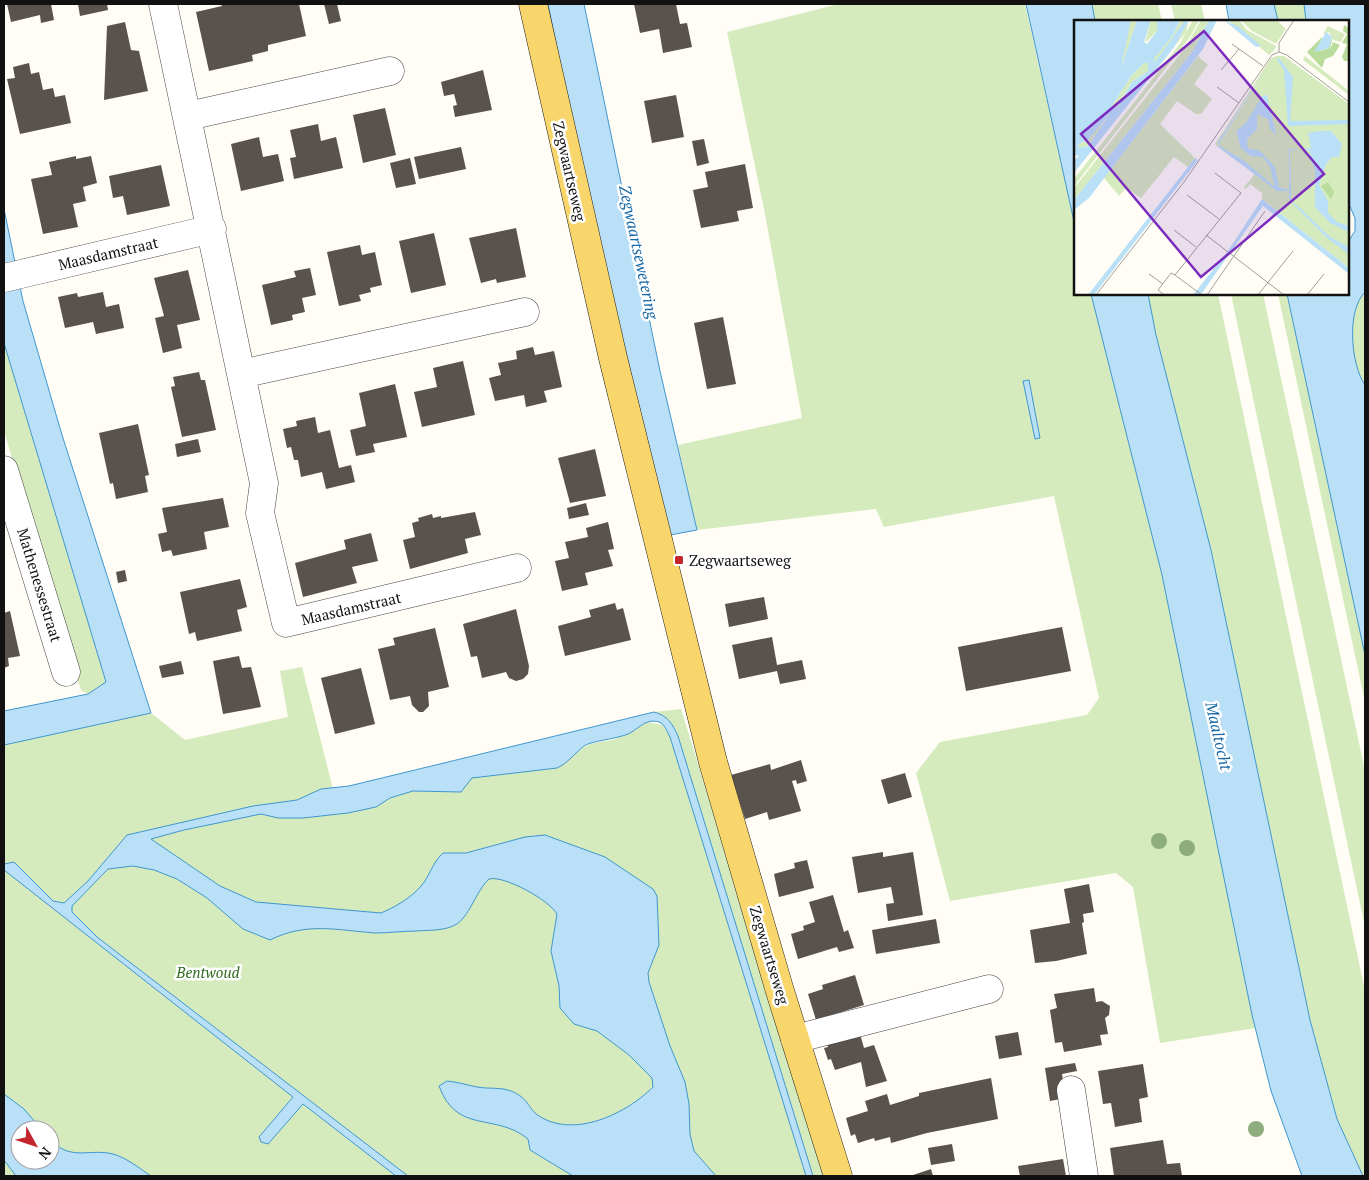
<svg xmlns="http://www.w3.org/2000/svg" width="1369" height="1180" font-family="'PT Serif',serif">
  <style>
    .green { fill: #d5ebbd; fill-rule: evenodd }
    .water { fill: #b9e0f7; stroke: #3f96cf }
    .building { fill: #5a524d }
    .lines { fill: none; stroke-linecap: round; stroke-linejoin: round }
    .minor-casing { stroke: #444; stroke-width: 29 }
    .major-casing { stroke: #222; stroke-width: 29 }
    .minor { stroke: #fff; stroke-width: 28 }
    .major { stroke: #f9d66b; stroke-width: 28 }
    .tree { fill: #8dad7f }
    .poi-dot { fill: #c4262e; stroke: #fff; stroke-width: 2 }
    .labels { text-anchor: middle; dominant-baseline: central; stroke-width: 5; stroke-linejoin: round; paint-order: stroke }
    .street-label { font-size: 15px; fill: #111; stroke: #fff }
    .poi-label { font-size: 15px; fill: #111; stroke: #fff; text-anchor: start }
    .park-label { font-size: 15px; font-style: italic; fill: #2f6b1f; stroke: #fff }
    .water-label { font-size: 16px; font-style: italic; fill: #1768a6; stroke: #fff }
    .inset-road { fill: none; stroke: #a09f9a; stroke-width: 1 }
    .view { fill: #7b2cbf; fill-opacity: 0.15; stroke: #7b2cbf; stroke-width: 2.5 }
    .inset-edge { fill: none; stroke: #111; stroke-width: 2.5 }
  </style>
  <rect width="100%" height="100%" fill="#fffdf5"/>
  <path class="green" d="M839,4h186l50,222v68h16l71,281 94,453 -96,15 -27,-156 -17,-14 -166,28 -34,-128 24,-31 147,-27 12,-17 -45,-202 -170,31 -8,-18 -179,21 -19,-85 124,-27 -37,-204 -38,-182z
    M1092,4h66l4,17h-67z
    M1171,4h30l4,17h-30z
    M1274,4h30l2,17h-28z
    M1365,292v93c-14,-20 -19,-75 0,-93z
    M1148,294h70l147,697v185h-2l-26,-57 -27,-99 -99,-470 -55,-215z
    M1231,294h32l102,477v156z
    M1278,294h9l78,361v47z
    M4,343l103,339 -19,12 -7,-4 -77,-259z
    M302,667l31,122h-8l4,18 249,-55c11,-11 23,-9 37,-13 12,-4 21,-11 32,-17l16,3 7,12 136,439h-802v-431l147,-32 34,27 103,-23 -8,-46zM20,1130h30v30h-30z
    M681,709l145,467h-13l-135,-440c-6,-13 -10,-20 -24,-24z"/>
  <path class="water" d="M548,4h36l76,367 37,159 -27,5 -40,-151 -55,-247z
    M1026,4h66l3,17h-20v205z
    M1226,4h48l4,17h-49z
    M1304,4h61v288c-19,19 -14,73 0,93v270l-78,-361h61v-52l7,-11v-13l-7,-16v-181h-42z
    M4,209l19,92 39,134 89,278 -147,32v-34l84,-17 18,-12 -102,-339z
    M1091,294h57l8,41 55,215 99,470 27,99 26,57h-61l-31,-85 -19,-76 -90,-440z
    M1029,380l11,58 -5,1 -12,-58z
    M654,712c14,4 18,11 24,24l135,440h-7l-136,-439c-3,-5 -5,-13 -11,-15 -14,-4 -20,7 -31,12 -12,5 -37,7 -44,12 -10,8 -16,17 -27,22l-85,10 -11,14 -48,-1 -23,7 -14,9 -28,6 -45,5h-25l-17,-4 -77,16 -33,9 69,47 36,16 125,11c14,-6 30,-15 40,-27 9,-10 11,-23 22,-33h23l59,-16 20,-2 60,22 48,32 4,7 2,49 -11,28 1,9 21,64 15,36 4,22 1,30 4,17 22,25h-143l-43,-26 -2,-11c-33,-27 -71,-4 -89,-53l8,-5c11,1 20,4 30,6 11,2 24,0 34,4 18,7 16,17 28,25 36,23 88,-3 114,-29l-1,-9 -23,-23 -32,-24 -23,-7 -14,-16 -1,-22 -8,-35 6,-37c-8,-14 -53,-39 -68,-35 -13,12 -20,39 -34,46 -11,6 -26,5 -38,6 -14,0 -28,2 -42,2 -39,-3 -69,-11 -105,7l-27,-11 -36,-31 -30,-19 -23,-9 -21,-4 -25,3 -36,37v6l25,25 311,239h-12l-93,-72 -35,40 -7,-2 -2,-5 34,-40 -289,-227v-6l10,-2 39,39 11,2 24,-22 39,-46 126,-29 44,-6 24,-11 28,-3z
    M4,1094l20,15 18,21h-22v30h30v-21c20,23 40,9 63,15 14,4 26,14 38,22h-135l-12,-16z"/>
  <path class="building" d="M7,4h44l3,16 -13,3 -1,-8 -29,7z
    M78,4h29l1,6 -28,6z
    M221,4h78l7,32 -38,9v6l-16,4 1,6 -44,10 -13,-59 26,-6z
    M324,4h13l4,17 -12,3z
    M634,4h42l4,20 7,-1 5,24 -29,6 -4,-24 -19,4z
    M125,22l6,28 8,1 9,40 -44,9 3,-74z
    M29,63l2,11 8,-2 4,18 10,-2 2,9 10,-2 6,28 -51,11 -13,-55 8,-1 -2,-11z
    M483,70l9,40 -37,7 -2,-11 4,-1 -3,-11 -10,2 -3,-14z
    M676,95l8,42 -32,6 -8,-42z
    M385,108l11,47 -33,8 -10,-48z
    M318,124l3,17 15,-4 7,31 -49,11 -4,-21 6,-1 -6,-27z
    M259,137l4,20 15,-3 6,27 -43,10 -10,-47z
    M704,139l5,24 -12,3 -5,-25z
    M461,147l5,22 -47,10 -5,-22z
    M76,156v3l15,-3 6,27 -14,4 3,14 -13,3 5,23 -35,7 -12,-55 21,-4 -3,-13z
    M410,158l6,26 -20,4 -6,-25z
    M745,164l8,44 -16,3 2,10 -38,7 -8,-38 15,-3 -3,-15z
    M161,165l9,41 -43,9 -4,-19 -10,2 -4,-22z
    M516,228l10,49 -29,6 -1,-4 -15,4 -12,-45z
    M434,233l12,52 -35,8 -12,-52z
    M360,245l2,10 13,-3 7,33 -12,3 1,4 -12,3 2,6 -22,5 -12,-54z
    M310,268l6,27 -14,3 3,14 -13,3 1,5 -22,5 -9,-40 34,-8 -2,-6z
    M188,270l12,50 -23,5 5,23 -19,5 -8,-35 9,-2 -10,-38z
    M103,292l3,15 13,-3 5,24 -28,6 -3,-12 -28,6 -7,-31 19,-4 1,4z
    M723,317l13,67 -29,5 -13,-66z
    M533,347l2,8 19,-4 8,36 -18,4 3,11 -21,5 -2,-12 -29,6 -6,-23 12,-3 -3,-12 19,-4 -1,-8z
    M463,361l12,54 -53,12 -8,-35 23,-5 -4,-19z
    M199,372l2,8h4l11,50 -34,7 -11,-50 4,-1 -2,-9z
    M395,384l12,53 -34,7 2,8 -19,4 -6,-26 16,-4 -7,-33z
    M315,417l3,16 12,-3 9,38 12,-3 4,17 -29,7 -4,-17 -21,5 -3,-17h-4l-3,-13 -4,1 -4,-19 14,-3 -1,-5z
    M138,424l11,51 -4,1 3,16 -32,7 -3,-16 -3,1 -11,-51z
    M198,439l3,13 -24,5 -2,-13z
    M595,449l11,47 -36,7 -12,-45z
    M223,498l6,29 -25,5 3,17 -34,7 -2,-6 -9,2 -4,-18 9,-2 -5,-24z
    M586,503l3,12 -20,4 -2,-11z
    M475,512l6,23 -16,4 3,14 -58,16 -7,-29 12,-3 -3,-14 7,-2 -1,-3 14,-4 1,4 8,-2v2z
    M608,522l6,27 -6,1 5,16 -28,7 3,12 -26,6 -7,-30 14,-3 -4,-16 23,-5 -2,-9z
    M371,533l7,28 -26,6 5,16 -54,14 -8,-34 51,-14 -2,-9z
    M125,570l2,11 -9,2 -2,-11z
    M240,579l7,28 -10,3 5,21 -45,10 -2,-9 -6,2 -9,-42z
    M764,597l4,22 -39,8 -4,-23z
    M615,603l2,7 6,-2 8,32 -66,16 -7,-30 33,-9 -2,-7z
    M516,609l13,57 -1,8 -5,5 -7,2 -7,-3 -3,-6 -24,6 -5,-22 -6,1 -8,-33z
    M10,611l10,45 -12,2 1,8 -5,2v-55z
    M1062,627l9,44 -105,20 -8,-44z
    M435,628l14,59 -21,5 1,14 -6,6h-4l-7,-7 -2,-9 -20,4 -12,-51 17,-4 -2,-7z
    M772,637l5,28 25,-5 4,19 -26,5 -3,-13 -38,8 -7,-34z
    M239,656l3,12 9,-1 10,40 -38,7 -10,-53z
    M181,661l3,13 -22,4 -3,-12z
    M361,668l14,56 -40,10 -14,-56z
    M801,760l6,21 -10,3 -1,-4 -4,1 9,30 -32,9 -2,-8 -22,7 -14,-44 39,-11 1,6z
    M905,773l7,24 -24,7 -7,-24z
    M883,852v5l30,-5 10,63 -35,6 -2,-17 8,-1 -3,-16 -33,6 -6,-36z
    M807,860l7,28 -35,9 -5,-23 21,-6 -1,-5z
    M1089,884l5,28 -11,2 1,8 -2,1 5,31 -31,7 -21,2 -5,-33 40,-7 -6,-34z
    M833,895l11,37 4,-2 6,18 -15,4 -2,-5 -39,12 -7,-25 13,-4 -1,-4 12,-4 -6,-20z
    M936,919l4,24 -64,11 -4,-24z
    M855,975l9,30 -48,15 -8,-26 15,-5 -1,-4z
    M1094,988l2,14 6,-1 8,5 -1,9 -4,3 3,16 -8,1 2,10 -38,7 -2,-10 -7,1 -5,-33 7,-2 -3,-14z
    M1018,1032l4,23 -23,4 -4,-23z
    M860,1034l4,14 10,-3 13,36 -21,6 -5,-25 -26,8 -4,-11 -3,1 -4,-12 4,-1 -1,-3z
    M1075,1063l2,8 -15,3 4,24 -16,3 -5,-33z
    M1143,1064l5,33 -9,2 3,23 -27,5 -4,-24 -8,1 -5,-33z
    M991,1078l7,41 -71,14 -36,10 -1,-6 -15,4 -1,-3 -16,5 -3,-9 -4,2 -5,-18 22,-7 -3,-10 22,-7 3,11 29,-9v-3z
    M1163,1140l4,24 13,-1 2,13h-68l-4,-28z
    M952,1144l3,17 -24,4 -3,-17z
    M1063,1159l3,17h-46l-2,-10z
    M931,1169l2,7h-23z"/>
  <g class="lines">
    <g class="minor-casing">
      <path id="minor" d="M163,4l101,479 -4,30 26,110 231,-55
        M188,116l202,-45
        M4,278l208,-49
        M241,374l284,-62
        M4,470l62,202
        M795,1039l194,-50
        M1071,1090l13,86"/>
    </g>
    <g class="major-casing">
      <path id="major" d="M533,4l80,354 100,404 66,226 59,188"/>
    </g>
    <use href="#minor" class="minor"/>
    <use href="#major" class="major"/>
  </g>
  <g class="tree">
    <circle cx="1159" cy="841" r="8"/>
    <circle cx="1187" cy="848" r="8"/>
    <circle cx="1256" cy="1129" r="8"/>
  </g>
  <rect class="poi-dot" x="674" y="555" width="10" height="10" rx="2.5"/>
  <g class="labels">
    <g class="street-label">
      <text transform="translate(570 171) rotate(77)">Zegwaartseweg</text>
      <text transform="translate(108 253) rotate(-13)">Maasdamstraat</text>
      <text transform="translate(40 585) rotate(73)">Mathenessestraat</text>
      <text transform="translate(351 608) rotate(-13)">Maasdamstraat</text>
      <text transform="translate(770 955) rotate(73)">Zegwaartseweg</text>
    </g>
    <g class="poi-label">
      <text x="689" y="560">Zegwaartseweg</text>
    </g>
    <g class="park-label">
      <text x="208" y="972">Bentwoud</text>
    </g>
    <g class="water-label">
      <text transform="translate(639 252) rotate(78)">Zegwaartsewetering</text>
      <text transform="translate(1219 736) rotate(77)">Maaltocht</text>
    </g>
  </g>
  <g transform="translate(1074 20)">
    <rect width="275" height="275" fill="#fffdf5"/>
    <path d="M57,0h6l-16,48 -1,-6zM77,0h6v11l-12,12zM106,0h5l-3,8 -27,34 -2,-3 20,-24zM115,0l-3,12 -112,144 101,-130zM119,0h6l-9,17 -116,149v-7l105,-134zM127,0h8l-16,31 -119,149v-12l111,-140zM154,0h11l8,10 29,16 -1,3 -6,6zM167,0h36l9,9 -10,15 -24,-13zM254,6l17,8 -4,8 -8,-2 -4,-8 -6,2zM124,36l10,9 -14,19 18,15 -11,15h-5l-19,-13 -17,23 35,34 -7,9 -14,-10 -33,41 -15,-10 -7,8 -15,-18zM203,36h7l65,48v164l-87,-69v-6l-12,-9 -4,5 -2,-2 11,-13 -37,-29 47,-75 -47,72v5l-3,-3 56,-86zM231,36l44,35v4l-46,-35zM70,43h4v8l-16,11 -16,26 -6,1 21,-33zM35,95l-21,31 -10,2v-4l7,-2z" fill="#d5ebbd"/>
    <path d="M270,5l5,3v33h-5l-2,-4 5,-13 -5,-1 5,-9 -4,-3zM248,17l-2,14 9,-3 1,-7 2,-2 -2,11 3,-8 7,3 -7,11 -8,3 -3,9 -15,-16zM254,162l6,10 -3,7 -10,-13z" fill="#b9dc9c"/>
    <path d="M0,0h57l-10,48 16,-48h14l-7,22 3,2 10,-13v-11h23l-7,15 -19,24 1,3 30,-42h4l-14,26 -101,127v-13l5,-4 -5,-1zM70,43h4v8l-16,11 -14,24 -8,3 21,-33zM35,95l-21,31 -10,2 1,-4 9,-4zM135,0h8l-14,29 -114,149 -15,12v-10l119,-149zM150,0l15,7 22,19 -5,1zM252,12l6,5 -3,11 -15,4zM205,38l14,19 -3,44 59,-1v4l-61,2 -4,-56 -7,-10zM191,50l-47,75 25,15 32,27 -5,-20 -7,-10 -12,-1 -10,-8 -5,-17 10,-8 16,-27 5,-1 9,40 -6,-6 -2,-10 -11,-5v15l-10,10 1,9 12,3 15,16 4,20 10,3v-62v21l8,1 -7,1 1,50 10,8 29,28 19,10v7l-22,-16 -38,-38v-9h-12l-59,-44v-5zM244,111h13l11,13 -3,13h-7l-6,7 -7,21 9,16v12l9,9 12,4v6l-19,-9 -15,-16v-36l-5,-19 -5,-3 6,-1 -3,-15zM121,138l3,2 -104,135h-6zM188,179l87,69v6l-86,-68 -61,87 -9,2 37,-47z" fill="#b9e0f7" fill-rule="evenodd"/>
    <path class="inset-road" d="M158,24l31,22M205,32v-9l15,-23M147,50l18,-21M143,67l22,16M113,175l32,24M100,210l22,17M132,215l78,60M75,254l14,10M22,275l88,-113 88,-127 7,-3 8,3 62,47M90,275l-6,-5 13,-17 4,2M128,275l-27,-20 66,-82 -26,-20M133,275l58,-84M184,275l35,-44M233,275l17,-21"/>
    <path class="view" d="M130,11l120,143 -123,103 -120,-143z"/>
    <rect width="275" height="275" class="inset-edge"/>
  </g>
  <rect width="1369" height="1180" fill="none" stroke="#111111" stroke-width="10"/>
  <g transform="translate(35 1145) rotate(130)"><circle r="24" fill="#ffffff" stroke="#a0a0a0"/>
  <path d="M0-4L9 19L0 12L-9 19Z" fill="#c4262e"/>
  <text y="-8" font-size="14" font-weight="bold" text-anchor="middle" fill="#111111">N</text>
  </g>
</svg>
